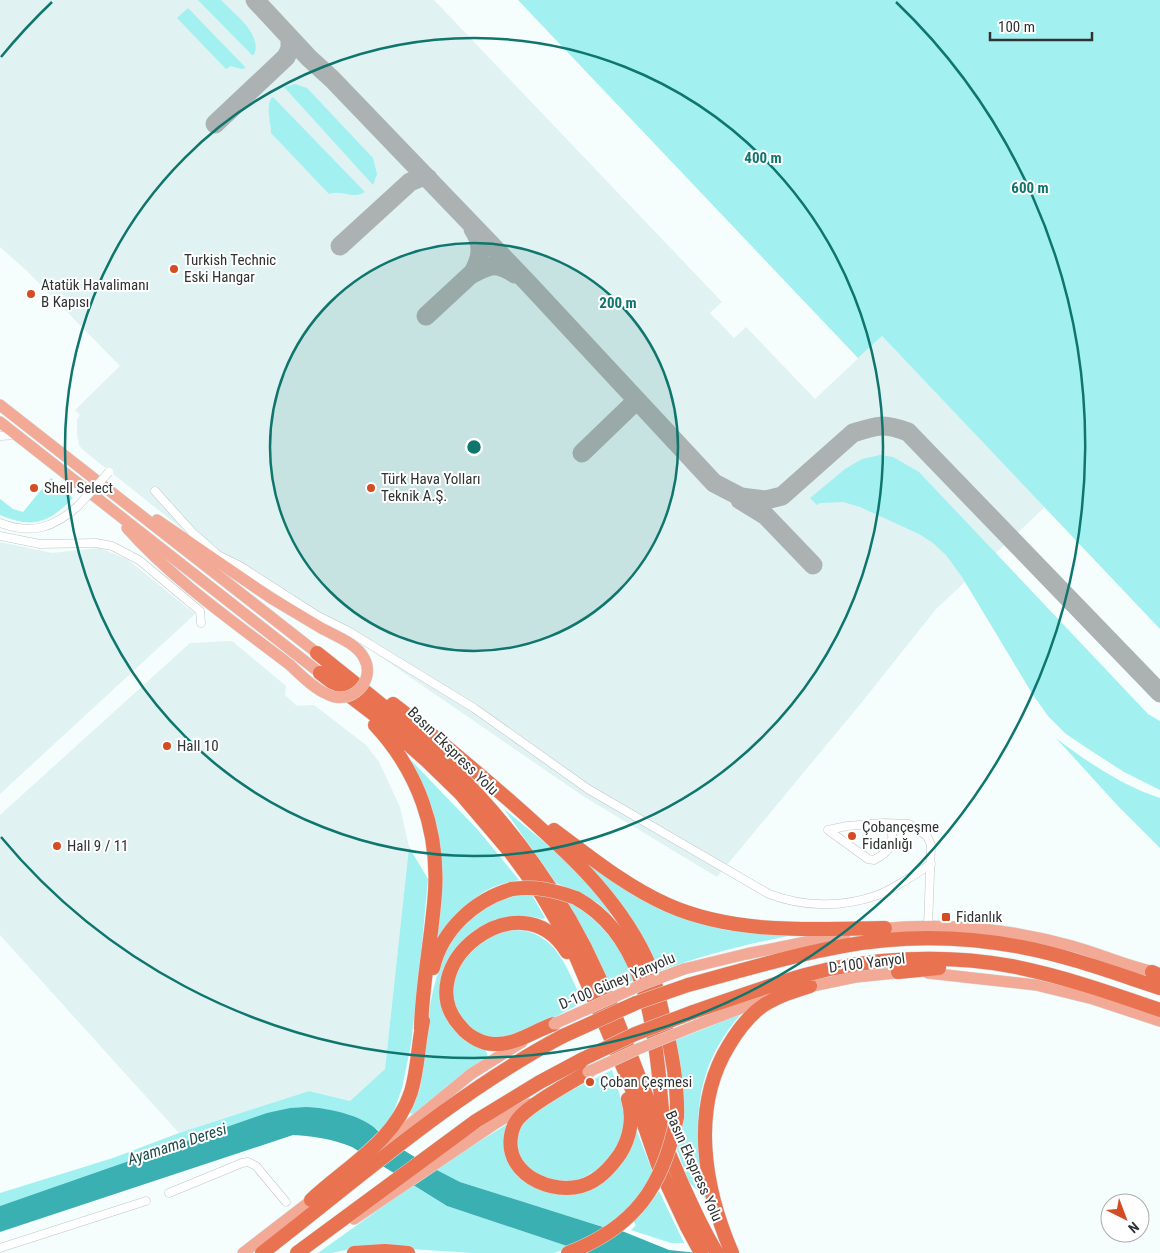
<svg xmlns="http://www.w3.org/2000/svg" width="1160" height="1253" font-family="'Roboto Condensed',sans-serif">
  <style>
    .built { fill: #e0f2f2 }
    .green { fill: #a3f0f1 }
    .water { fill: #3ab0b2 }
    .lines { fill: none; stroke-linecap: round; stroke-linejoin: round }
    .taxiway { stroke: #acb2b2; stroke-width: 19 }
    .street-casing { stroke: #bec6c6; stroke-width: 9 }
    .primary-casing { stroke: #dadada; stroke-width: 12 }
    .highway-casing { stroke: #dadada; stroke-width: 15 }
    .street { stroke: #fff; stroke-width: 8 }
    .primary { stroke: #f2aa96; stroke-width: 11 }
    .highway { stroke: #e97250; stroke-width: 14 }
    .street-bridge-casing { stroke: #bec6c6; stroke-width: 9; stroke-linecap: butt }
    .primary-bridge-casing { stroke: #dadada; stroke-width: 12; stroke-linecap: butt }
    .highway-bridge-casing { stroke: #dadada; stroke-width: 15; stroke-linecap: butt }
    .street-bridge { stroke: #fff; stroke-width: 8 }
    .primary-bridge { stroke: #f2aa96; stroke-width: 11 }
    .highway-bridge { stroke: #e97250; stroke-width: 14 }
    .ring { fill: none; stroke: #0f766e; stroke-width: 2.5 }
    .poi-dot { fill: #d44c22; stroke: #fff; stroke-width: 2 }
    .labels { text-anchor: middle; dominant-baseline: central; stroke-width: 4; stroke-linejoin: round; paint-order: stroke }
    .poi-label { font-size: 15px; fill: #303333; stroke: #fff; text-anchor: start }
    .street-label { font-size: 15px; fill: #303333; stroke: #fff }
    .water-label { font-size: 16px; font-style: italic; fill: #1b4d4e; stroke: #fff }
    .centre { fill: #0f766e; stroke: #fff; stroke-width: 2.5 }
    .ring-label { font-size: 15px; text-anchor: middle; font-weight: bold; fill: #0f766e; stroke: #fff; stroke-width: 4; stroke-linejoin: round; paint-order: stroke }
  </style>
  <rect width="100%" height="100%" fill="#f5fdfd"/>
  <path class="built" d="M0,0h434l288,302 -12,11 24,25 12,-11 69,72 67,-63 163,171 -109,102 -74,93 -145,175 -134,-81 -234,-161 -27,-12 -102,-64 -137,-109 -4,-5 -2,-10v-16l3,-4 -5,-5 45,-44 -93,-95 -27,-24z
    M0,542l52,11 47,-5 28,11 68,55 -195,180z
    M232,641l54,45 -1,9 12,11 17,-1 52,40 13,17 21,45 9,40 -24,222 -35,32 -41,-10 -130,42 -179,-198v-120l190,-172z"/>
  <path class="green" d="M198,0h23c13,14 42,34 33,55h-2z
    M518,0h642v629l-278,-293 -24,22z
    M188,8l58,60 -5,1 -10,-3 -5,3 -49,-51z
    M295,84l12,4 66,70 4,16 -4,11 -89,-98z
    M272,97l2,1 91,94c-12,8 -23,-3 -36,2l-58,-61c0,-12 -6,-25 1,-36z
    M880,455l13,2 26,15 229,242 12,7v69l-36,-18 -34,-22 -24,-16 -18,-18 -15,-21 -71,-118 -16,-22 -13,-12 -14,-9 -59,-27 -17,-5 -23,1 -3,2 -7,-7 35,-29 17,-10z
    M51,478l22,20c-24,25 -40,31 -73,17v-16l13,10 10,3z
    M1056,738c31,24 67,48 104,60v50l-42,-42z
    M404,753l74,77 41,50c-8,2 -16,3 -23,6 -27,10 -44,37 -59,59l3,-66z
    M504,809l62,51 19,20 27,33 -2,1 -12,-11 -14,-8 -28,-12z
    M409,847l19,32 -8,86 -9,79 -9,44 -8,23 -9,15 -5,5c-33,-19 -52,-25 -90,-23l-290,98v-13l113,-35 66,-25 130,-42 41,10 35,-32z
    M583,859l111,62 31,9 63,6c-45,9 -88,20 -131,36l-29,-59z
    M532,895l13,23 -3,1c-27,-8 -60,-1 -77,22 -4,6 -7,12 -10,17 -4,7 -11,16 -14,23 -1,6 -1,14 0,20 4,25 20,41 44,48l3,8 -75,57 -4,-1c4,-8 9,-17 11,-25 3,-13 3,-28 5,-42 6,-59 17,-130 84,-149 7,-2 16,-1 23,-2z
    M563,899c40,21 52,43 73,80l-24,11 -14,-32z
    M515,930c42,1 52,40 68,72l-62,33 -19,5 -24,-5 -25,-25 1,-33 7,-14 22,-22 14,-8z
    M741,1014c-51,58 -48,116 -33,187l-19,-19 -12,-32 2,-16 -5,-93z
    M612,1070c15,46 21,67 -17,104l-3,-2c-15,13 -43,12 -60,1 -7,-5 -12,-15 -17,-22l3,-28 18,-15z
    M509,1123l13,56 73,7 41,-57 17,44 -13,23 -14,17 -20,15 -146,-46 -25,-13z
    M413,1185l34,21 124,41 -17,6h-82l-108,-7 -32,7h-14z
    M659,1191l25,52h-13l-40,-13 5,-5 -3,-4 8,-6z"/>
  <path class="water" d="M306,1107c24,1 64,9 78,31l47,29 29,15 146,46 16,3 47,19 29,3h-110l-141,-47 -95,-59c-19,-8 -38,-11 -59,-12l-293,97v-26l267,-93 23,-5z"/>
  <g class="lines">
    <path class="taxiway" d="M255,0l54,58 23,21 196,204 186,200 27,14 25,3 16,-4 71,-63c25,-8 31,-10 55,-1l252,261
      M215,124l71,-67 4,-8v-11
      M473,229c11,16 8,30 -1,45 19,-10 25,-12 43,0
      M340,246l70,-64 12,-5 6,1
      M426,316l55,-51
      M582,453l54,-52
      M740,500l26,16 47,49"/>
    <g class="street-casing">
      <path id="street" d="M0,436l18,-1
        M155,491l37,41 26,23 22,11 78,50 30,15 126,77 114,81 181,105c34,13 73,14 109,1 19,-8 36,-20 53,-31
        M0,523c32,12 53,5 78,-17
        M0,536l40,8 56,-1 16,3 27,14 61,51 1,12
        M828,830l40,29 6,1c15,-8 21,-15 17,-32l-7,-5 25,1 18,12 4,9 -3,82
        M828,830l19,-4 37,-3
        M169,1193l73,-30 6,-1 8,4 30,36
        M0,1248l146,-47"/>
    </g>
    <g class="primary-casing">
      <path id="primary" d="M0,405l317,248
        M0,422l320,251
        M157,520l114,78 52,31
        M127,528c47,53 107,94 163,137
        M878,929c64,-7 132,0 194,17 29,8 58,22 88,27
        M684,969l62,-15 99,-20
        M928,973l108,12 57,14 67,22
        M803,988l53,-11 49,-5
        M702,1023l71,-27
        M376,1152l95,-78 51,-32
        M354,1219l142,-96 33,-19
        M243,1253l74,-57"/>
    </g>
    <g class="highway-casing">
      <path id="highway" d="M317,653c45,36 92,72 133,113 60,59 114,132 148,209 30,67 52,137 82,204 11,25 22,50 37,74
        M320,673l56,43 50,44 34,33 51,60 30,41 30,51 58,136 29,84 29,62 14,26
        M393,704c41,31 79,64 117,97 52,46 106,93 136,157 9,19 13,41 18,62 8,32 14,64 13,97
        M375,725c43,46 64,105 60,167 -3,46 -13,91 -14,137
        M554,830c36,27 73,57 114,75 68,30 145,24 217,23
        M576,898c64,35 76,112 83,178 2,18 2,35 6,53
        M433,968c9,-38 41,-68 79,-79
        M898,972l41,-4
        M1152,972l8,4
        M688,985c52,-14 103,-30 155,-39 59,-11 120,-10 178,1 48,9 93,26 139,41
        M693,1012c37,-13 74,-26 112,-37 66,-18 139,-21 206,-9 51,10 100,27 149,44
        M554,1024c-18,6 -37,20 -57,20 -13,1 -28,-7 -36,-17 -55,-59 59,-152 106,-75
        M588,1072c-18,11 -58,32 -70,47 -4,5 -6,11 -7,17 -7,42 51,64 82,45 11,-6 20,-17 27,-27 10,-16 14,-36 8,-55
        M311,1200c35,-33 84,-59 100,-108 7,-23 7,-47 12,-71
        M262,1253c97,-75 193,-160 301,-217
        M297,1253l179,-132 64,-39 43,-23
        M354,1253l31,-2 23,2
        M732,1253c-28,-65 -42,-145 -3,-208 9,-15 20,-30 35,-40 14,-9 30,-14 46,-19"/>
    </g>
    <use href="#street" class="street"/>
    <use href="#primary" class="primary"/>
    <use href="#highway" class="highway"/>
    <g class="street-bridge-casing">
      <path id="street-bridge" d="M78,506l31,-34"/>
    </g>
    <g class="primary-bridge-casing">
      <path id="primary-bridge" d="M290,665c11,10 23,23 37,29 23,13 50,-13 37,-36 -7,-14 -28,-22 -41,-29
        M554,1024l87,-39 43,-16
        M588,1072l50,-23 64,-26"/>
    </g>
    <g class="highway-bridge-casing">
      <path id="highway-bridge" d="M512,889c23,-3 42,1 64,9
        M563,1036l73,-33 52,-18
        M583,1059l52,-25 58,-22
        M568,1253c67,-26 95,-66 109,-136"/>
    </g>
    <use href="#street-bridge" class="street-bridge"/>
    <use href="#primary-bridge" class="primary-bridge"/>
    <use href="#highway-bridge" class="highway-bridge"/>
  </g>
  <circle cx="474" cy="447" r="204" fill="#0f766e" fill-opacity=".12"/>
  <g class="ring">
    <circle cx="474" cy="447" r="204"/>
    <circle cx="474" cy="447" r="409"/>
    <path d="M1 57A613 613 0 0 1 52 2M896 2A613 613 0 1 1 1 837"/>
  </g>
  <g class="poi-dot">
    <circle cx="174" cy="269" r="5"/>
    <circle cx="31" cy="294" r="5"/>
    <circle cx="34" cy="488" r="5"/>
    <circle cx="371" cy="488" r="5"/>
    <circle cx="167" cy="746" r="5"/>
    <circle cx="852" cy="836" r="5"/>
    <circle cx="57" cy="846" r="5"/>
    <rect x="941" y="912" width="10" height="10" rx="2.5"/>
    <circle cx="590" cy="1082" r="5"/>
  </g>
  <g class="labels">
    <g class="poi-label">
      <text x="184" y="260">Turkish Technic<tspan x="184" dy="17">Eski Hangar</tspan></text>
      <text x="41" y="285">Atatük Havalimanı<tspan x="41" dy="17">B Kapısı</tspan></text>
      <text x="381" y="479">Türk Hava Yolları<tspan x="381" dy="17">Teknik A.Ş.</tspan></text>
      <text x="44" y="488">Shell Select</text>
      <text x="177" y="746">Hall 10</text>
      <text x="862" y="827">Çobançeşme<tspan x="862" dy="17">Fidanlığı</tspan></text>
      <text x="67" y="846">Hall 9 / 11</text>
      <text x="956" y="917">Fidanlık</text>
      <text x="600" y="1082">Çoban Çeşmesi</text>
    </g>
    <g class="street-label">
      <text transform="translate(453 751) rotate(44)">Basın Ekspress Yolu</text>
      <text transform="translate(867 963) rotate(-7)">D-100 Yanyol</text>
      <text transform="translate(617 981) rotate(-23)">D-100 Güney Yanyolu</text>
      <text transform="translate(694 1166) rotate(66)">Basın Ekspress Yolu</text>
    </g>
    <g class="water-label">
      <text transform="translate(177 1144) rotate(-18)">Ayamama Deresi</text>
    </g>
  </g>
  <circle cx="474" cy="447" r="8" class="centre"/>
  <g class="ring-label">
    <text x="763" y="163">400 m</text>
    <text x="1030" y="193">600 m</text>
    <text x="618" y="308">200 m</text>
  </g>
  <g transform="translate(1125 1218) rotate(138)"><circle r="24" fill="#ffffff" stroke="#acadad"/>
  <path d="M0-4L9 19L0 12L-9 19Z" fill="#d44c22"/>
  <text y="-8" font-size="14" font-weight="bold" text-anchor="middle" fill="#303333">N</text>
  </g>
  <path d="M990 32v8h102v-8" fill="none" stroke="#303333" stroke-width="2.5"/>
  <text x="998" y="32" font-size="15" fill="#303333" stroke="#ffffff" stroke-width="4" paint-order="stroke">100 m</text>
</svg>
